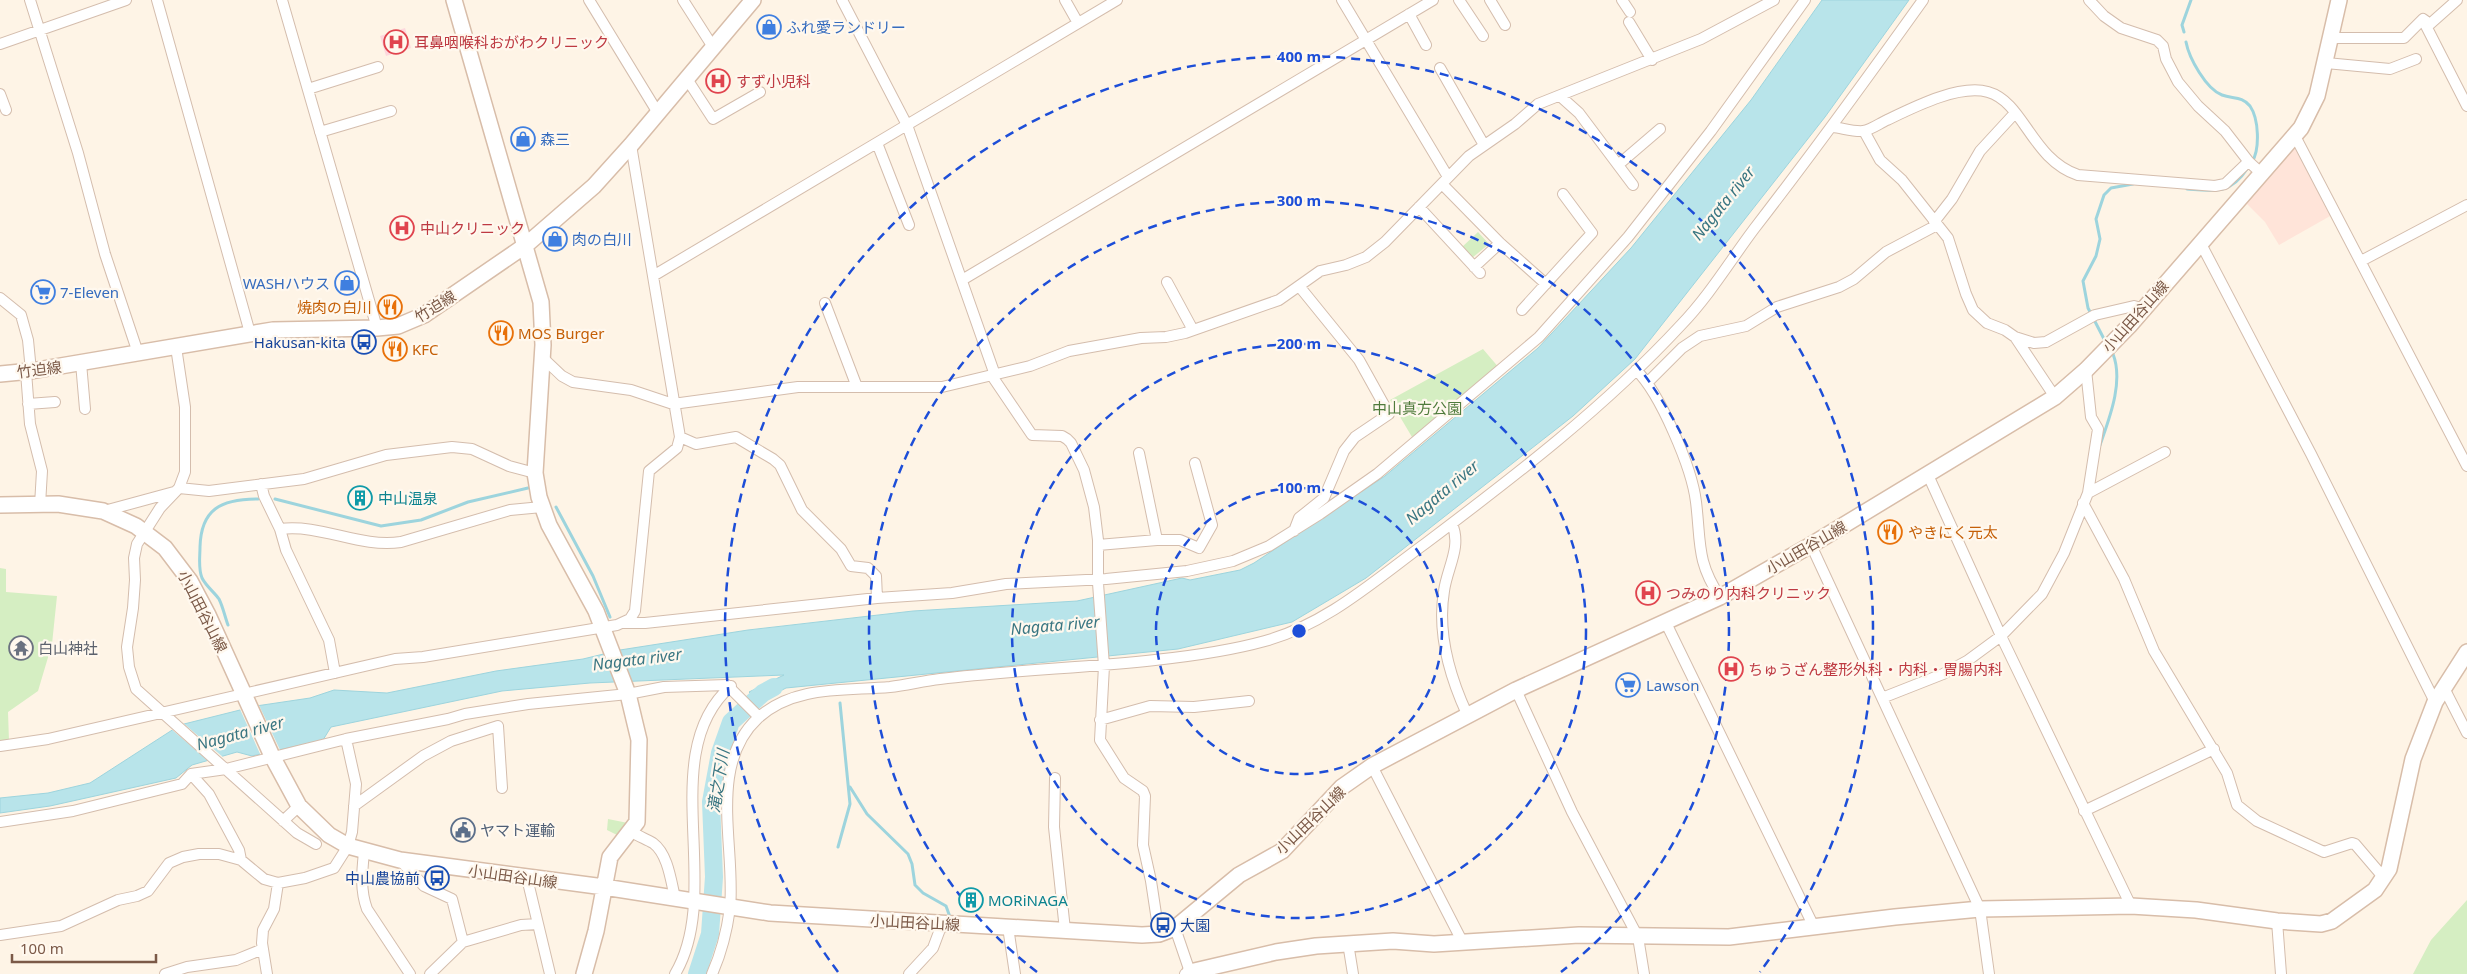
<svg xmlns="http://www.w3.org/2000/svg" width="2467" height="974" font-family="'Noto Sans','Noto Sans JP',sans-serif">
  <style>
    .commercial { fill: #ffe4d9 }
    .medical { fill: #fdd8dd }
    .green { fill: #d5eec2 }
    .water { fill: #b8e4ea; stroke: #9dd4dd }
    .pier { fill: #fef4e6 }
    .lines { fill: none; stroke-linecap: round; stroke-linejoin: round }
    .stream { stroke: #9dd4dd; stroke-width: 3 }
    .river { stroke: #b8e4ea; stroke-width: 18 }
    .street-casing { stroke: #d4bdad; stroke-width: 12 }
    .secondary-casing { stroke: #d8bda9; stroke-width: 18 }
    .street { stroke: #fff; stroke-width: 10 }
    .secondary { stroke: #fff; stroke-width: 15 }
    .ring { fill: none; stroke: #1d4ed8; stroke-width: 2.5; stroke-dasharray: 9 6 }
    .labels { text-anchor: middle; dominant-baseline: central; stroke-width: 4.5; stroke-linejoin: round; paint-order: stroke }
    .shop-label { font-size: 15px; fill: #366cbe; stroke: #fff8ee; text-anchor: start }
    .health-label { font-size: 15px; fill: #be3a42; stroke: #fff8ee; text-anchor: start }
    .street-label { font-size: 15px; fill: #7b5947; stroke: #fff8ee }
    .food-label { font-size: 15px; fill: #c56008; stroke: #fff8ee; text-anchor: start }
    .transit-label { font-size: 15px; fill: #164399; stroke: #fff8ee; text-anchor: end }
    .park-label { font-size: 15px; fill: #4f7b3c; stroke: #fff8ee }
    .culture-label { font-size: 15px; fill: #0d838f; stroke: #fff8ee; text-anchor: start }
    .worship-label { font-size: 15px; fill: #5b616d; stroke: #fff8ee; text-anchor: start }
    .service-label { font-size: 15px; fill: #4e5e75; stroke: #fff8ee; text-anchor: start }
    .water-label { font-size: 16px; font-style: italic; fill: #3a7682; stroke: #fff8ee }
    .centre { fill: #1d4ed8; stroke: #fff8ee; stroke-width: 2.5 }
    .ring-label { font-size: 15px; text-anchor: middle; font-weight: bold; fill: #1d4ed8; stroke: #fff8ee; stroke-width: 4.5; stroke-linejoin: round; paint-order: stroke }
  </style>
  <rect width="100%" height="100%" fill="#fef4e6"/>
  <path class="commercial" d="M2295,144l37,71 -53,30 -14,-23 -20,-20z"/>
  <path class="medical" d="M405,28l6,20 -25,8 -6,-20z"/>
  <path class="green" d="M1478,232l11,12 -17,14 -11,-10z
    M1483,349l17,20 -88,68 -22,-37z
    M0,568l6,1v23l51,4 -5,48 -14,47 -30,21 1,29 -9,1z
    M608,819l20,4 -9,13 -12,-6z
    M2467,900v74h-54l18,-34z"/>
  <path class="water" d="M1822,0h87l-84,117 -190,242 -62,57 -207,162 -74,44 -114,27 -392,39 -27,14 -10,-10 35,-17 -194,8 -88,8 -171,36 -8,13 -71,16 -15,-4 -45,13 -16,13 -126,28 -50,7v-15l48,-5 42,-10 90,-58 76,-19 54,-8 24,-8 53,3 109,-22 87,-12 37,-9 128,-20 165,-19 164,-10 105,-23 8,2 50,-10 14,-7 131,-87 153,-128 93,-100 120,-148z"/>
  <path class="pier" d="M258,703l23,49 -20,4 -22,-49z
    M182,722l42,36 -14,4 -40,-34z"/>
  <g class="lines">
    <path class="stream" d="M2184,32l-2,-7 9,-25
      M2186,42c3,16 20,47 36,53 11,4 20,1 28,11 9,13 10,43 2,56
      M2187,189c27,2 43,6 60,-20
      M2104,339l-16,-31 -5,-27 13,-25 4,-17 -4,-20 8,-24 7,-7 22,-4
      M2100,445c9,-26 24,-63 13,-91
      M275,499l106,27 40,-6 47,-18 60,-14
      M556,507l37,69 17,41
      M228,625c-3,-8 -5,-18 -9,-26 -5,-7 -13,-13 -17,-21 -4,-10 -2,-20 -2,-31 1,-38 21,-48 58,-48
      M850,787l17,27 41,40 4,10 3,21 8,8 23,13 4,11
      M838,847l12,-43 -10,-101"/>
    <path class="river" d="M697,974l13,-40 4,-57 -3,-75 9,-49 11,-31 32,-29 11,-6"/>
    <g class="street-casing">
      <path id="street" d="M30,0l48,153 27,101 33,99
        M157,0l93,333
        M282,0l95,328
        M589,0l69,113
        M683,0l30,47
        M842,0l65,125 88,250
        M1065,0l13,23
        M1342,0l106,177
        M1459,0l24,36
        M1490,0l15,25
        M1622,0l8,12
        M2089,0l15,16 17,12 36,12 6,6 3,13 12,23 20,24 27,25 24,31 12,11
        M1409,14l17,31
        M2423,20l44,86
        M1629,22l23,38
        M2331,38h73l19,-19 7,5 27,-24
        M0,44l126,-44
        M2326,63l64,6 26,-10
        M1440,68l44,77
        M687,79l26,40 47,-27
        M308,89l70,-22
        M0,94l6,16
        M1560,96l19,17 54,72
        M1833,127c9,1 21,5 30,4 8,-1 17,-8 24,-11 27,-13 72,-36 101,-28 36,10 43,67 90,83l137,11 10,-2 23,-22
        M1864,131l16,29 22,20 46,58 18,56 7,16 14,13 18,7 10,7 19,6 12,-1 49,-27 39,-9 8,2
        M320,132l71,-21
        M2295,136l172,330
        M877,143l32,82
        M1618,165l42,-36
        M1442,184l58,59 46,41
        M1419,207l61,66
        M1934,222l18,-23 28,-48 35,-38
        M2200,242l111,212 124,248
        M2361,261l106,-56
        M1474,267l26,-24
        M653,276l464,-276
        M962,280l471,-280
        M1167,282l26,48
        M0,298l21,17 7,25 3,31
        M825,303l32,84
        M1522,310l70,-77 -29,-39
        M2015,337l40,60
        M176,347l9,60v65l-6,16 -19,20 -23,36 -3,14 1,22 -2,28 -6,39 2,20 7,22 161,144 19,11
        M542,357l20,19 11,6 58,8 42,14 125,-17h144l88,-21 39,-15 72,-13 25,-1 19,-4 94,-33 41,-29 26,-6 20,-8 19,-15 84,-86 46,-32 23,-20 163,-65 73,-39
        M81,363l4,46
        M1636,370c24,23 56,98 60,132 5,40 0,59 24,95
        M26,372l4,52 12,47 -2,34
        M992,376l40,59 30,1 5,3 4,4 13,27 10,37 4,33v43l6,83 -4,74 24,38 19,13 2,5 -2,49 8,36 8,53
        M1648,382l34,-34 18,-12 46,-10 31,-19 62,-20 15,-8 32,-27 51,-27
        M28,404l27,-2
        M680,437l16,7 40,-7 37,22 7,6 22,45 39,39 10,17 17,2 8,8 1,22
        M1928,475l73,161 130,270
        M261,484l3,12 16,33 6,21 43,90 6,33
        M179,488l30,3 95,-12 82,-24 66,-8 20,2 37,17 26,7
        M2088,493l77,-41
        M2083,503l41,76 30,72 73,122 10,32 20,16 67,31 28,-9 3,1 29,34
        M104,511l70,-19
        M1452,524c10,23 -5,44 -8,67 -7,42 6,86 23,123
        M280,529c43,-5 78,19 121,13l109,-32 32,-3
        M1294,531l5,-13 25,-20 20,-47 11,-14 34,-23 -30,-54 -60,-74
        M1157,540h23l19,8 13,-23 -17,-62
        M1098,545l59,-5 -18,-87
        M1811,545l169,364 9,65
        M624,623h21l232,-25 75,-5 54,-9 100,-5 81,-8 46,-10 36,-15 51,-32 57,-40 162,-137 89,-100 83,-106 94,-131
        M1666,623l148,304
        M2444,688l23,45
        M1516,690l56,122 66,125 6,37
        M1882,698l61,-24 24,-13 34,-25 41,-42 22,-41 24,-60 10,-64 -7,-12 -5,-47
        M1100,720l50,-14 44,1 55,-6
        M0,746l48,-7 347,-80 28,-2 194,-32 13,-6 5,-8 14,-140 28,-23 3,-11 -49,-292
        M1372,766l91,177
        M191,774l18,20 30,56 2,10
        M1055,778l-1,49 11,103
        M354,806l69,-50 28,-15 47,-15 4,62
        M2084,811l130,-62
        M283,821l16,-15
        M0,822l73,-11 109,-27 9,-10 35,-5 120,-30 102,-20 17,-5 63,-10 100,-10 36,-7 63,-2 32,32
        M632,832c6,4 14,7 21,11 15,11 18,38 22,55
        M364,852c-2,20 -4,38 3,57l43,65
        M400,860l24,26 28,13 11,43
        M527,878l23,96
        M2277,921l4,53
        M1008,927l7,47
        M1175,928l15,44 -5,2
        M0,935l61,-9 57,-26 19,-4 11,-5 21,-28 14,-6 16,-3h20l22,6 23,19 14,4 27,-5 29,-10 14,-22 4,-14 4,-48 -10,-45
        M1348,943l5,31
        M165,974l22,-7 49,-7 27,-11
        M267,974l-5,-31 1,-13 11,-21 4,-26
        M430,974l33,-32 58,-17 17,-1
        M675,974c50,-84 -21,-221 56,-288
        M712,974c9,-20 15,-44 18,-66 6,-60 -23,-143 28,-190 36,-33 87,-27 132,-31 17,-2 33,-6 50,-8 72,-9 144,-11 215,-19 37,-4 74,-9 110,-19 62,-17 110,-61 161,-98 89,-67 179,-136 255,-218 28,-29 49,-64 73,-96 58,-75 114,-152 169,-229
        M909,974l24,-26 9,-24"/>
    </g>
    <g class="secondary-casing">
      <path id="secondary" d="M454,0l87,302 2,43 -8,128 4,24 10,28 47,86 32,83 11,46 -2,82 -27,35 -14,74 -12,43
        M0,374l31,-3 242,-41 104,-2 21,-2 26,-11 102,-70 68,-59 37,-41 122,-145
        M0,505l58,-1 45,7 33,15 29,22 25,33 18,34 64,141 27,50 30,29 19,11 52,14 204,27 166,26 372,22 17,-1 16,-6 64,-53 43,-24 60,-64 30,-21 144,-76 204,-93 91,-52 244,-148 31,-27 43,-44 172,-198 16,-32 22,-96
        M1190,972l86,-20 40,-6 77,-5 41,3 145,-9 150,2 166,-20 85,-8 151,-3 65,4 81,11 44,3 11,-3 43,-31 14,-21 24,-110 22,-57 32,-50"/>
    </g>
    <use href="#street" class="street"/>
    <use href="#secondary" class="secondary"/>
  </g>
  <g class="ring">
    <circle cx="1299" cy="631" r="143"/>
    <circle cx="1299" cy="631" r="287"/>
    <path d="M1037 972A430 430 0 1 1 1561 972"/>
    <path d="M838 972A574 574 0 1 1 1760 972"/>
  </g>
  <defs>
    <g id="shop-ring" transform="scale(1.25)"><circle r="9.5" fill="#fff8ee" stroke="#3f7fe0" stroke-width="1.5"/><path d="M-5-2.5h2.3a2.7 3.5 0 0 1 5.4 0H5L5.5 6h-11ZM-1.5-2.5h3a1.5 2.3 0 0 0-3 0Z" fill="#3f7fe0"/></g>
    <g id="hospital-ring" transform="scale(1.25)"><circle r="9.5" fill="#fff8ee" stroke="#e0444e" stroke-width="1.5"/><path d="M-5-5h3v3.5h4V-5h3V5h-3V1.5h-4V5h-3Z" fill="#e0444e"/></g>
    <g id="supermarket-ring" transform="scale(1.25)"><circle r="9.5" fill="#fff8ee" stroke="#3f7fe0" stroke-width="1.5"/><path d="M-6-5.5h2.5l.6 2H6L4.5 2H-2.5L-4.4-4H-6ZM-1.5 3.2a1.3 1.3 0 1 0 .1 0ZM3 3.2a1.3 1.3 0 1 0 .1 0Z" fill="#3f7fe0"/></g>
    <g id="restaurant-ring" transform="scale(1.25)"><circle r="9.5" fill="#fff8ee" stroke="#e8710a" stroke-width="1.5"/><path d="M-5-6h1v4h1v-4h1v4h1v-4h1v5L-1.5 .5V6h-2V.5L-5-1ZM5-6V6H3V1.5H1.5Q1.5-4 5-6Z" fill="#e8710a"/></g>
    <g id="bus-ring" transform="scale(1.25)"><circle r="9.5" fill="#fff8ee" stroke="#1a4fb4" stroke-width="1.5"/><path d="M-5-6H5V4H4V6H2V4H-2V6H-4V4H-5ZM-3.5-4V0h7V-4ZM-3.5 1.2v1.5H-2V1.2ZM2 1.2v1.5H3.5V1.2Z" fill="#1a4fb4"/></g>
    <g id="building-ring" transform="scale(1.25)"><circle r="9.5" fill="#fff8ee" stroke="#0f9aa8" stroke-width="1.5"/><path d="M-4-6H4V6H1V3H-1V6H-4ZM-2.5-4.3h1.7v1.8h-1.7ZM.8-4.3h1.7v1.8H.8ZM-2.5-1h1.7V.8h-1.7ZM.8-1h1.7V.8H.8Z" fill="#0f9aa8"/></g>
    <g id="temple-ring" transform="scale(1.25)"><circle r="9.5" fill="#fff8ee" stroke="#6b7280" stroke-width="1.5"/><path d="M0-6L5-2H3V0L6.5 2.5H4V6H1.5V3h-3V6H-4V2.5H-6.5L-3 0V-2H-5Z" fill="#6b7280"/></g>
    <g id="civic-ring" transform="scale(1.25)"><circle r="9.5" fill="#fff8ee" stroke="#5c6f8a" stroke-width="1.5"/><path d="M-.6-6.5H3V-4.5H.6V-3L4-1V1h2V6H-6V1h2V-1L-.6-3ZM-1.2 2.5V6h2.4V2.5Z" fill="#5c6f8a"/></g>
  </defs>
  <g fill-rule="evenodd">
    <use href="#shop-ring" x="769" y="27"/>
    <use href="#hospital-ring" x="396" y="42"/>
    <use href="#hospital-ring" x="718" y="81"/>
    <use href="#shop-ring" x="523" y="139"/>
    <use href="#hospital-ring" x="402" y="228"/>
    <use href="#shop-ring" x="555" y="239"/>
    <use href="#shop-ring" x="347" y="283"/>
    <use href="#supermarket-ring" x="43" y="292"/>
    <use href="#restaurant-ring" x="390" y="307"/>
    <use href="#restaurant-ring" x="501" y="333"/>
    <use href="#bus-ring" x="364" y="342"/>
    <use href="#restaurant-ring" x="395" y="349"/>
    <use href="#building-ring" x="360" y="498"/>
    <use href="#restaurant-ring" x="1890" y="532"/>
    <use href="#hospital-ring" x="1648" y="593"/>
    <use href="#temple-ring" x="21" y="648"/>
    <use href="#hospital-ring" x="1731" y="669"/>
    <use href="#supermarket-ring" x="1628" y="685"/>
    <use href="#civic-ring" x="463" y="830"/>
    <use href="#bus-ring" x="437" y="878"/>
    <use href="#building-ring" x="971" y="900"/>
    <use href="#bus-ring" x="1163" y="925"/>
  </g>
  <g class="labels">
    <g class="shop-label">
      <text x="786" y="27">ふれ愛ランドリー</text>
      <text x="540" y="139">森三</text>
      <text x="572" y="239">肉の白川</text>
      <text x="330" y="283" text-anchor="end">WASHハウス</text>
      <text x="60" y="292">7-Eleven</text>
      <text x="1646" y="685">Lawson</text>
    </g>
    <g class="health-label">
      <text x="414" y="42">耳鼻咽喉科おがわクリニック</text>
      <text x="736" y="81">すず小児科</text>
      <text x="420" y="228">中山クリニック</text>
      <text x="1666" y="593">つみのり内科クリニック</text>
      <text x="1748" y="669">ちゅうざん整形外科・内科・胃腸内科</text>
    </g>
    <g class="street-label">
      <text transform="translate(435 306) rotate(-32)">竹迫線</text>
      <text transform="translate(2135 316) rotate(-48)">小山田谷山線</text>
      <text transform="translate(39 369) rotate(-7)">竹迫線</text>
      <text transform="translate(1806 547) rotate(-30)">小山田谷山線</text>
      <text transform="translate(203 611) rotate(63)">小山田谷山線</text>
      <text transform="translate(1310 820) rotate(-44)">小山田谷山線</text>
      <text transform="translate(513 876) rotate(8)">小山田谷山線</text>
      <text transform="translate(915 922) rotate(3)">小山田谷山線</text>
    </g>
    <g class="food-label">
      <text x="372" y="307" text-anchor="end">焼肉の白川</text>
      <text x="518" y="333">MOS Burger</text>
      <text x="412" y="349">KFC</text>
      <text x="1908" y="532">やきにく元太</text>
    </g>
    <g class="transit-label">
      <text x="346" y="342">Hakusan-kita</text>
      <text x="420" y="878">中山農協前</text>
      <text x="1180" y="925" text-anchor="start">大園</text>
    </g>
    <g class="park-label">
      <text x="1417" y="408">中山真方公園</text>
    </g>
    <g class="culture-label">
      <text x="378" y="498">中山温泉</text>
      <text x="988" y="900">MORiNAGA</text>
    </g>
    <g class="worship-label">
      <text x="38" y="648">白山神社</text>
    </g>
    <g class="service-label">
      <text x="480" y="830">ヤマト運輸</text>
    </g>
    <g class="water-label">
      <text transform="translate(1723 203) rotate(-51)">Nagata river</text>
      <text transform="translate(1442 492) rotate(-40)">Nagata river</text>
      <text transform="translate(1055 625) rotate(-5)">Nagata river</text>
      <text transform="translate(637 659) rotate(-7)">Nagata river</text>
      <text transform="translate(240 733) rotate(-15)">Nagata river</text>
      <text transform="translate(718 781) rotate(-81)">滝之下川</text>
    </g>
  </g>
  <circle cx="1299" cy="631" r="8" class="centre"/>
  <g class="ring-label">
    <text x="1299" y="62">400 m</text>
    <text x="1299" y="206">300 m</text>
    <text x="1299" y="349">200 m</text>
    <text x="1299" y="493">100 m</text>
  </g>
  <path d="M12 954v8h144v-8" fill="none" stroke="#7b5947" stroke-width="2.5"/>
  <text x="20" y="954" font-size="15" fill="#7b5947" stroke="#fff8ee" stroke-width="4" paint-order="stroke">100 m</text>
</svg>
